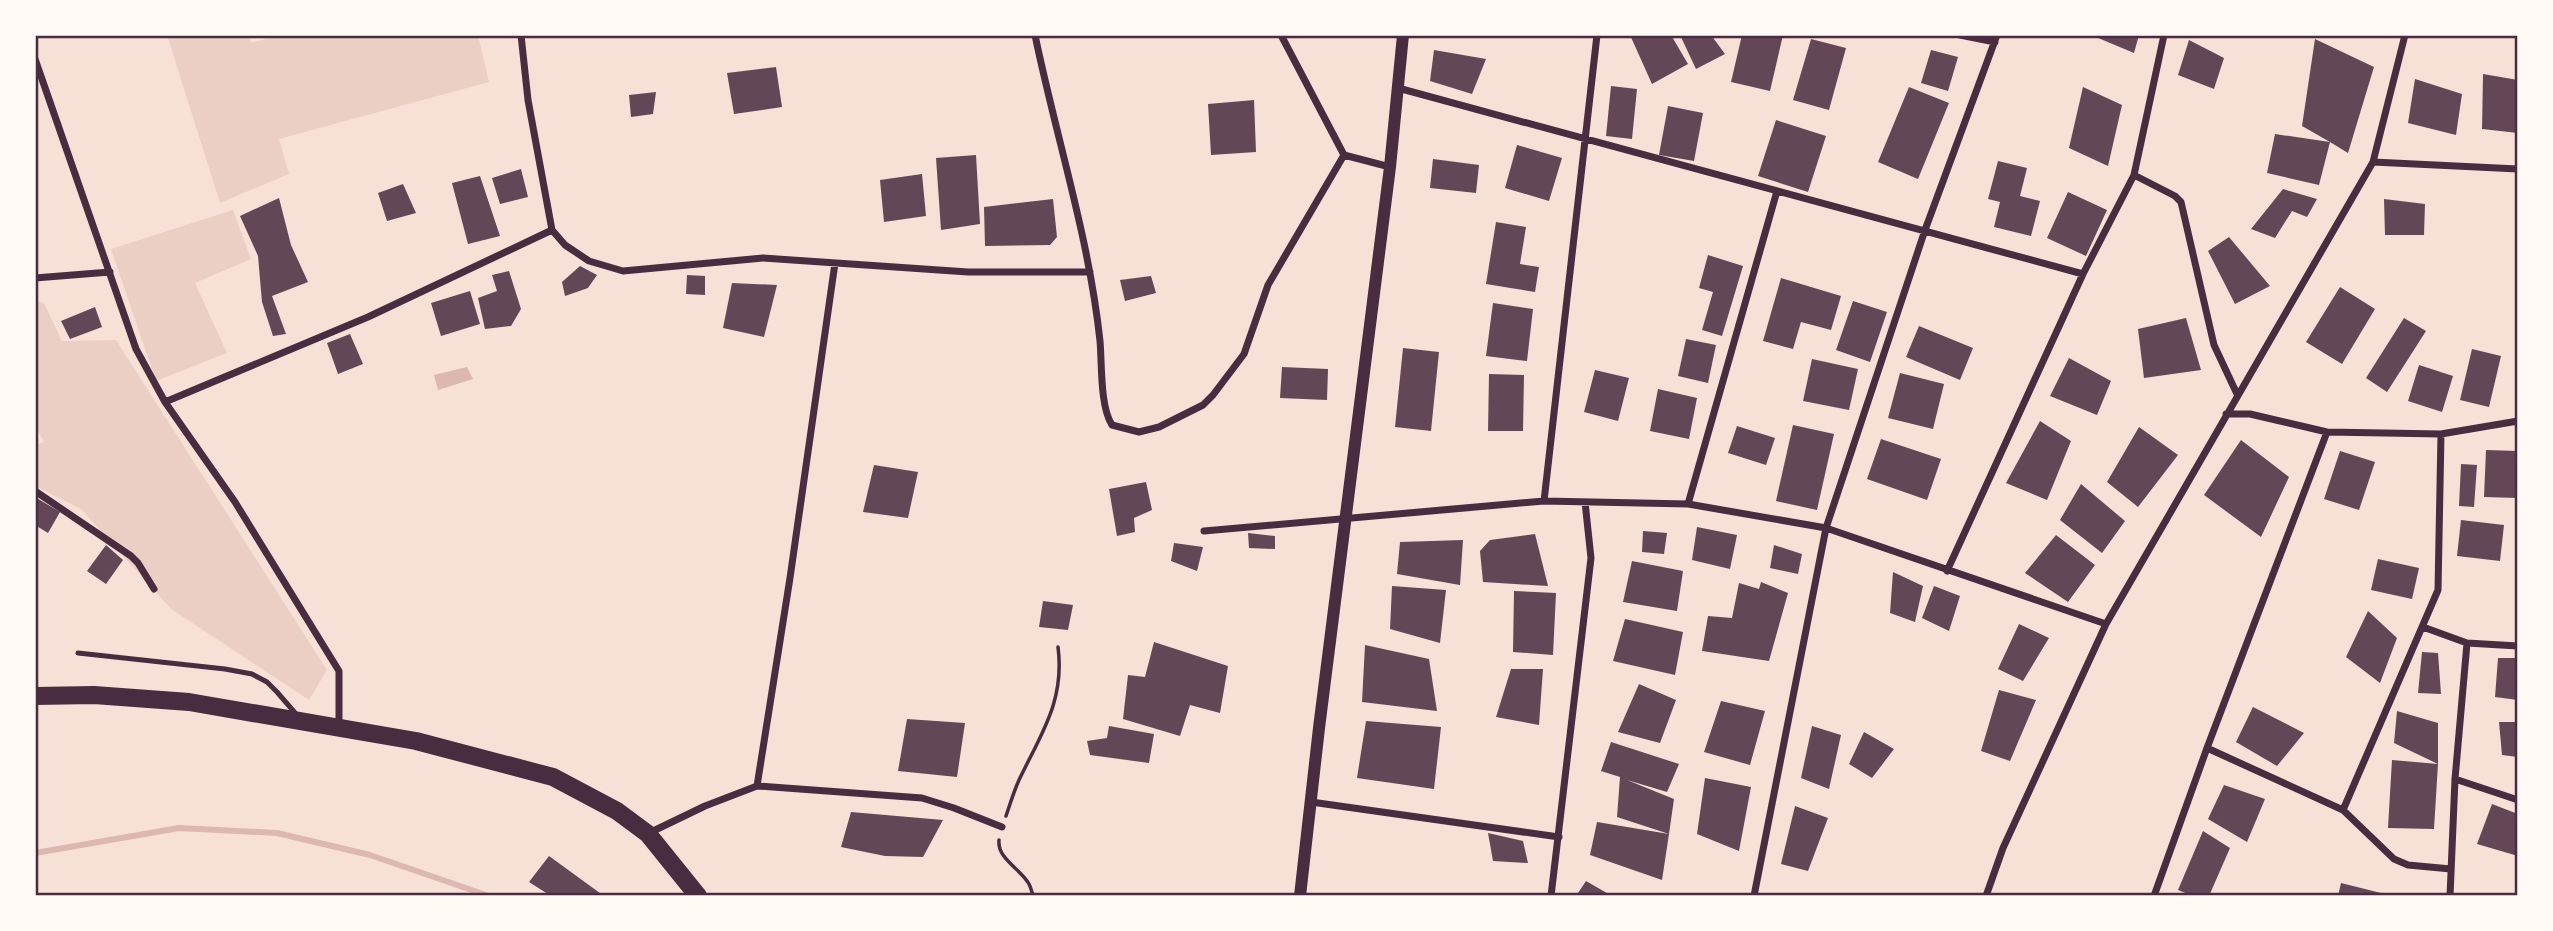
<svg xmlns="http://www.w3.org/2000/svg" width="2553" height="931" font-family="'Open Sans',sans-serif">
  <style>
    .green { fill: #ebcfc5 }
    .water { fill: #dcb8b0 }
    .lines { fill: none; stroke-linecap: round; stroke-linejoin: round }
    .stream { stroke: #dcb8b0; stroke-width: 6 }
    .building { fill: #644757 }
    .path { stroke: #4a2c40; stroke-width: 3.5 }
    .service { stroke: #4a2c40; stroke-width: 5 }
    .minor { stroke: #4a2c40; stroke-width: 7 }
    .tertiary { stroke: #4a2c40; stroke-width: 12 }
    .primary { stroke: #4a2c40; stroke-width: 18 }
    .neatline { fill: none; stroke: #4a2c40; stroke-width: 2.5 }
  </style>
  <rect width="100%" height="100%" fill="#f7e1d7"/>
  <path class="green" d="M167,35h82l2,8 28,-8h199l11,47 -210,57 10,35 -69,29z
    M233,210l18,49 -56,24 32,70 -71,28 -45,-132z
    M35,300l9,3 18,38 54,-1 211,330 -18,30 -138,-91 -90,-100 -46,-23v-41l9,-3 -9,-17z"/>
  <path class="water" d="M467,367l6,12 -35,11 -4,-15z"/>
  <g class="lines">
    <path class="stream" d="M35,853l144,-25 98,5 93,22 119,41"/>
  </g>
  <path class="building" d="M1630,35h41l17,29 -36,20z
    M1680,35h31l14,19 -29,15z
    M1742,35h41l-13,56 -39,-9z
    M2091,35h48l-5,18z
    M1811,39l35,9 -17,62 -36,-10z
    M2315,39l59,28 -26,86 -18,-11 -11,43 -52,-12 8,-39 55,8 -28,-16z
    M2189,40l35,18 -10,31 -36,-14z
    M1434,50l52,9 -14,35 -42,-13z
    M1931,50l27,7 -10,34 -27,-8z
    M776,67l6,40 -48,7 -7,-41z
    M2483,74l35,6v53l-36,-4z
    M2415,79l47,15 -6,41 -48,-12z
    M1611,86l26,3 -5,50 -26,-3z
    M1909,87l40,16 -31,76 -40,-17z
    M2083,87l39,18 -14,61 -39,-18z
    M656,92l-3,22 -22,3 -2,-22z
    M1254,100l2,52 -45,3 -3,-51z
    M1668,106l35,7 -9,48 -35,-6z
    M1776,120l50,16 -18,56 -50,-16z
    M1517,145l45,13 -13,43 -44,-13z
    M976,155l4,69 -39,6 -5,-72z
    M1433,159l46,6 -3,28 -46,-5z
    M1998,161l29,7 -7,28 20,5 -9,35 -37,-9 6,-25 -12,-3z
    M521,169l7,28 -28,7 -8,-26z
    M922,174l4,42 -42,6 -4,-42z
    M480,176l20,60 -32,8 -16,-61z
    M403,184l13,29 -29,8 -9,-28z
    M2283,189l34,10 -10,18 -15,-6 -17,27 -24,-9z
    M2068,192l39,18 -21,46 -39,-18z
    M279,198l12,47 17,37 -36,14 14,38 -13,2 -11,-34 -4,-46 -18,-40z
    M1053,199l4,38 -7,8 -65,1 -1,-39z
    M2384,199l41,5 -1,31h-39z
    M1496,222l30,5 -6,37 19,3 -4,25 -49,-8z
    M2229,237l41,49 -35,18 -27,-53z
    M1708,255l35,11 -21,70 -20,-6 11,-38 -14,-4z
    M580,266l17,9 -9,13 -23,8 -3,-14z
    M509,271l12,38 -10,17 -26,3 -7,-31 19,-7 -5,-16z
    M687,275l18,1v19l-19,-1z
    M1151,276l5,17 -31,8 -5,-21z
    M1781,278l60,18 -10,34 -30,-8 -8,27 -30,-8z
    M732,283l45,2 -13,52 -41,-9z
    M2340,287l35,22 -33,55 -36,-22z
    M470,291l10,33 -39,12 -10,-33z
    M1853,301l34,11 -17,50 -34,-12z
    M1493,303l40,6 -6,52 -41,-5z
    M95,307l7,20 -32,12 -9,-18z
    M2186,318l15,52 -57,8 -6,-49z
    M2404,318l22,13 -39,61 -21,-14z
    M1919,326l54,22 -13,32 -54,-23z
    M350,334l13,30 -25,10 -11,-31z
    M1686,339l30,6 -8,38 -30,-7z
    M1403,348l36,4 -8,79 -36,-4z
    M2472,349l29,7 -12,51 -29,-7z
    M2069,358l42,23 -14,34 -47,-19z
    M1812,359l46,10 -9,41 -46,-9z
    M2419,365l34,11 -11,36 -34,-11z
    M1282,367l46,2 -1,31 -47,-2z
    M1595,370l34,8 -11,43 -34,-9z
    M1900,373l44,11 -11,45 -45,-11z
    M1489,374l35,1 -1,56h-35z
    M1658,389l39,9 -8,41 -39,-8z
    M2040,421l31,20 -24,59 -41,-17z
    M1793,425l41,9 -17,76 -41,-9z
    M1737,426l38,12 -9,27 -38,-12z
    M2139,427l39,28 -40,52 -31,-25z
    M1881,439l60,20 -14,41 -60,-21z
    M2241,440l48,37 -28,60 -57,-42z
    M2486,450l32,1 -1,47 -33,-1z
    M2340,451l35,11 -16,48 -35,-11z
    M2461,464l16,1 -3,42 -15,-1z
    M874,465l44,7 -10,46 -45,-6z
    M1146,482l6,28 -18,8 1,14 -18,4 -8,-47z
    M2081,484l44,37 -23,32 -42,-33z
    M35,497l25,15 -12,21 -13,-8z
    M2461,520l43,5 -4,36 -43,-5z
    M1697,527l40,8 -7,34 -38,-9z
    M1643,531l24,2 -3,21 -22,-2z
    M1248,533l27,3v13l-26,-1z
    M1535,534l13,52 -65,-4 -3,-31 10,-11z
    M2056,535l39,30 -27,37 -43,-29z
    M1463,540l-3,45 -63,-11 3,-32z
    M1174,543l29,4 -6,24 -26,-10z
    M106,545l17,15 -17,24 -19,-13z
    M1774,545l28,9 -4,20 -28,-6z
    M2378,559l41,9 -7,31 -41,-9z
    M1632,561l51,10 -6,40 -54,-9z
    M1893,572l30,14 -8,36 -25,-9z
    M1761,582l27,11 -19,68 -67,-10 6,-35 24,2 7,-35 20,6z
    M1392,586l54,4 -6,53 -50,-14z
    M1934,586l26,10 -11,35 -27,-13z
    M1514,591l42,2 -3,62 -40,-3z
    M1043,601l30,4 -5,25 -29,-3z
    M2368,611l29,27 -17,45 -34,-26z
    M1625,619l58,13 -8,43 -62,-14z
    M2019,624l30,14 -26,43 -25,-12z
    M1154,642l74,24 -8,47 -30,-8 -10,31 -57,-17 5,-44 17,2z
    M1365,645l64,14 8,52 -75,-9z
    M2422,652l16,1 3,41 -23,-1z
    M2498,658h20v42l-23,-3z
    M1511,669h32l-4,56 -43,-8z
    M1639,684l37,16 -16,43 -42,-11z
    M1999,690l37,10 -26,61 -29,-10z
    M1721,701l44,10 -15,54 -46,-13z
    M2253,707l51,26 -27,33 -41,-24z
    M2397,711l41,12v41l-44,-21z
    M907,719l58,4 -8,54 -59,-6z
    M1366,721l75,6 -7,62 -77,-11z
    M2499,722h19v35l-16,-2z
    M1109,726l45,8 -5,29 -59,-8 -3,-14 20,-3z
    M1812,726l29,9 -12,54 -28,-11z
    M1864,732l30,17 -22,29 -23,-14z
    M1611,742l68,22 -12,28 -40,-12 47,19 -5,35 -52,-17 3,-40 -19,-6z
    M2392,760l46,4 -4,65 -46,-1z
    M1705,778l46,9 -12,64 -42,-17z
    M2224,785l41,14 -18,43 -39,-23z
    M2492,804l26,10v42l-41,-12z
    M1795,806l33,12 -20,53 -27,-7z
    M851,812l92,8 -20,37 -38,-1 -44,-9z
    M1597,822l72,12 -7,46 -72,-25z
    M2203,831l27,17 -21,48h-16l-15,-6z
    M1488,833l35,8 5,22 -35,-2z
    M549,856l55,40h-53l-22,-14z
    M1586,881l26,15h-36z
    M2341,883l48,12v1h-51z"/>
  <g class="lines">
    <path class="path" d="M1006,816c4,-12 8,-25 13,-36 22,-46 46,-79 39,-133
      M999,840c-2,19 22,29 30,44 2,4 3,8 4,12"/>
    <path class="service" d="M78,653l147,16 27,5 15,8 10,10 19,22"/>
    <path class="minor" d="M521,35l7,65 24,130
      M1035,35c21,102 54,202 65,306 2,23 0,66 12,84l27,7 20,-5 44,-22 10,-10 31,-41 24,-69 76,-130
      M1281,35l63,120 46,12
      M1960,35l35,7
      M35,59l101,290 29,53 70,100 104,169v57
      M1398,88l685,186
      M2373,162l145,7
      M2134,175l41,21 6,6 33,143 23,49
      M552,230l13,15 24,16 34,10 140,-13 205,14h122
      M35,278l75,-6
      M165,402l203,-85 184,-87
      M2226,414h24l77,18 114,2 77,-13
      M35,491l96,65 7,7 16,26
      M1544,501l53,-466
      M1688,504l89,-313
      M1204,531l340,-30 144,3 138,24 280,96
      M1947,571l136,-297 51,-99 30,-140
      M2423,627l44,16 51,3
      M2207,748l136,62 51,49 14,6 43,4
      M2455,779l63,21
      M757,786l165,12 32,10 48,19
      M1311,802l248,35
      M2343,810l95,-220 3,-156
      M649,833l56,-27 52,-20 33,-208 45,-315
      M1551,896l40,-338 -6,-56
      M1754,896l72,-368 99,-298 72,-195
      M1986,896l17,-48 103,-224 267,-462 32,-127
      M2154,896l53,-148 120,-316
      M2450,896l5,-117 12,-136"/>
    <path class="tertiary" d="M1300,896l19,-168 71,-561 13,-132"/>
    <path class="primary" d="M35,696l59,-1 95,7 227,39 137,36 64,34 31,23 50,62"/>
  </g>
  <rect width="2553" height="931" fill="none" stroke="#fffaf5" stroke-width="74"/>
  <rect x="37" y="37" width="2479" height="857" class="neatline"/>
</svg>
